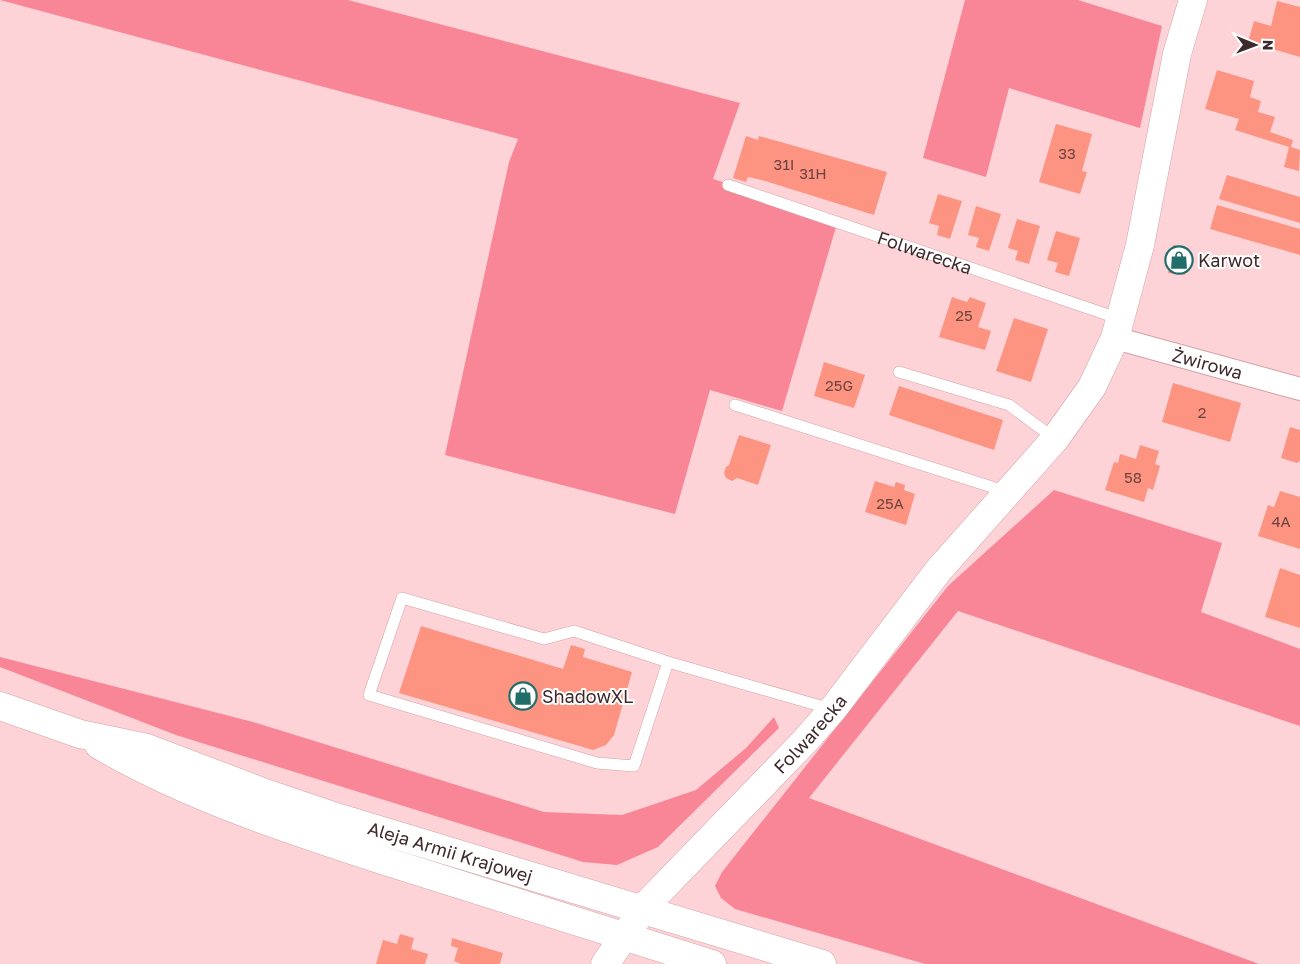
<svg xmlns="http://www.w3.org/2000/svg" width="1300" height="964" font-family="'Golos Text',sans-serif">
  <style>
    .green { fill: #f98697 }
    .building { fill: #fc9481 }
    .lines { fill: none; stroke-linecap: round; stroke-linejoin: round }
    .service-casing { stroke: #d2a0a6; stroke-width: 12 }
    .minor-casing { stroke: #d2a0a6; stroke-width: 24 }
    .tertiary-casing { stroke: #d2a0a6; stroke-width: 29 }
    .secondary-casing { stroke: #d2a0a6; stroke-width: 29 }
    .service { stroke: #fff; stroke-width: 11 }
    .minor { stroke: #fff; stroke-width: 22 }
    .tertiary { stroke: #fff; stroke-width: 28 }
    .secondary { stroke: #fff; stroke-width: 28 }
    .labels { text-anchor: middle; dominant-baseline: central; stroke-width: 4; stroke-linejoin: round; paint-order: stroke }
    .number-label { font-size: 15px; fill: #6e4441 }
    .street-label { font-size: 18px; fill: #3e2a2c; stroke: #fff }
    .poi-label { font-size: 18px; fill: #3e2a2c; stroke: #fff; text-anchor: start }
  </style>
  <rect width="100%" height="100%" fill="#fdd3d7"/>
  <path class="green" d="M0,0h348l392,103 -27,76 125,41 -56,191 -72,-21 -35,124 -230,-59 64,-293 9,-23z
    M965,0h113l84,26 -22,102 -131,-40 -23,89 -63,-19z
    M1054,490l168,53 -21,69 99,37v77l-342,-115 -149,187 450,166h-334l-190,-55 -14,-11 -6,-12 7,-14 226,-286z
    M0,657l253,65 291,90 78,3 74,-25 50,-42 28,-31 5,11 -121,119 -41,18 -34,-3 -407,-127 -176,-68z"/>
  <path class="building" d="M1277,1l23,6v50l-52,-15 6,-21 17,5z
    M1217,70l37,11 -4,16 11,4 -3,11 17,5 -5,15 23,8 -2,7 9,3 -1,21 -15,-4 5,-20 -54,-17 4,-11 -34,-10z
    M1056,124l36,10 -10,37 5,1 -7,22 -41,-12z
    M746,136l12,4 1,-4 128,36 -13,43 -112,-35 -14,-3 -2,5 -13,-4z
    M1227,175l73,22v26l-81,-24z
    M938,194l24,7 -12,38 -13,-4 2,-9 -10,-3z
    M1217,205l83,24v26l-90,-26z
    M976,206l25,8 -12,37 -13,-4 3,-9 -11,-3z
    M1017,219l23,7 -11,38 -14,-4 3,-9 -10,-3z
    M1056,231l24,7 -11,38 -14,-4 3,-9 -11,-3z
    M1173,245l16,3 -4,27 -17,-2z
    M952,297l15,5 3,-5 16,6 -8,24 13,4 -6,19 -46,-13z
    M1014,318l34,11 -17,53 -35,-11z
    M824,362l41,13 -11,33 -40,-12z
    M1173,383l68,20 -11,39 -68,-20z
    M899,386l104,34 -9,30 -105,-35z
    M1290,427l10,3v31l-3,2 -16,-5z
    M739,435l32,10 -13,40 -21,-7 -5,3 -6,-3 -2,-5 2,-6 3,-2z
    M1140,445l19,6 -4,13 5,2 -7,24 -5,-2 -4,14 -39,-12 9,-28 4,1 2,-9 16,5z
    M875,481l19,6 2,-5 9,3 -1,5 11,4 -9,31 -41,-13z
    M1280,491l20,6v52l-42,-13 10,-31 6,2z
    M1280,568l20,7v53l-35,-11z
    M421,626l142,43 8,-24 14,4 -2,8 49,15 -18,63 -8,10 -13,5 -194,-57z
    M400,934l14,4 -3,11 17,5 -3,10h-49l7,-24 14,4z
    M452,938l51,15 -3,11h-39l-7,-3 4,-13 -7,-2z"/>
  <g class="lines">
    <g class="service-casing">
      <g id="service">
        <path id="s1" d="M728,185l392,134"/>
        <path d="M899,372l110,33 46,34"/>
        <path d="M735,405l257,82 13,8"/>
        <path d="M668,662l-94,-31 -30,8 -142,-41 -33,97 228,68 37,3 34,-104 163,47"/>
      </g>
    </g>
    <g class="minor-casing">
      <g id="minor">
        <path id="s2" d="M1115,338l185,51"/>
      </g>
    </g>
    <g class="tertiary-casing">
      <g id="tertiary">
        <path id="s3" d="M605,964l42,-60 158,-163 28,-32 105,-138 117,-132 37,-52 23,-49 25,-93 37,-191 16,-54"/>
      </g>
    </g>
    <g class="secondary-casing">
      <g id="secondary">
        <path id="s4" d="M0,706l80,28 67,14 118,45 74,25 483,146"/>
        <path d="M99,745c89,52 188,84 286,116 109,35 218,69 327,103"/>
      </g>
    </g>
    <use href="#service" class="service"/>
    <use href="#minor" class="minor"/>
    <use href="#tertiary" class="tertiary"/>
    <use href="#secondary" class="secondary"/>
  </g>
  <defs>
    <g id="shop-ring" transform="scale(1.4375)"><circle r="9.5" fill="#fff" stroke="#216d6a" stroke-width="1.5"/><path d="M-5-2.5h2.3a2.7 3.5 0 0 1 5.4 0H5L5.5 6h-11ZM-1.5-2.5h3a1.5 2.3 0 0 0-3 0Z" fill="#216d6a"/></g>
  </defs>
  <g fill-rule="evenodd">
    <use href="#shop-ring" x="1179" y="260"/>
    <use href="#shop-ring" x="523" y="696"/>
  </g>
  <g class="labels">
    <g class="number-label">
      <text x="1067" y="153">33</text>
      <text x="784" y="164">31I</text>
      <text x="813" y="173">31H</text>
      <text x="964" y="315">25</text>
      <text x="839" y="385">25G</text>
      <text x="1202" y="412">2</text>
      <text x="1133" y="477">58</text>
      <text x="890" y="503">25A</text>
      <text x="1281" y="521">4A</text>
    </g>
    <g class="street-label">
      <text stroke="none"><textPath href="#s1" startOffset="208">Folwarecka</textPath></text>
      <text stroke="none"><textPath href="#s2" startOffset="96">Żwirowa</textPath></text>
      <text stroke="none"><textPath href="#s3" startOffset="309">Folwarecka</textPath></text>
      <text stroke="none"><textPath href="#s4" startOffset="474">Aleja Armii Krajowej</textPath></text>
    </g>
    <g class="poi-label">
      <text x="1198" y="260">Karwot</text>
      <text x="542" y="696">ShadowXL</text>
    </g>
  </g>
  <g transform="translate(1255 45) rotate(91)" stroke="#ffffff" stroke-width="4" paint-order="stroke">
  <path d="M0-4L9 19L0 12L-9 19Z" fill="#3e2a2c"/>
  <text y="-8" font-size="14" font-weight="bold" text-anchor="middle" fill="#3e2a2c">N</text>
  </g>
</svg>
